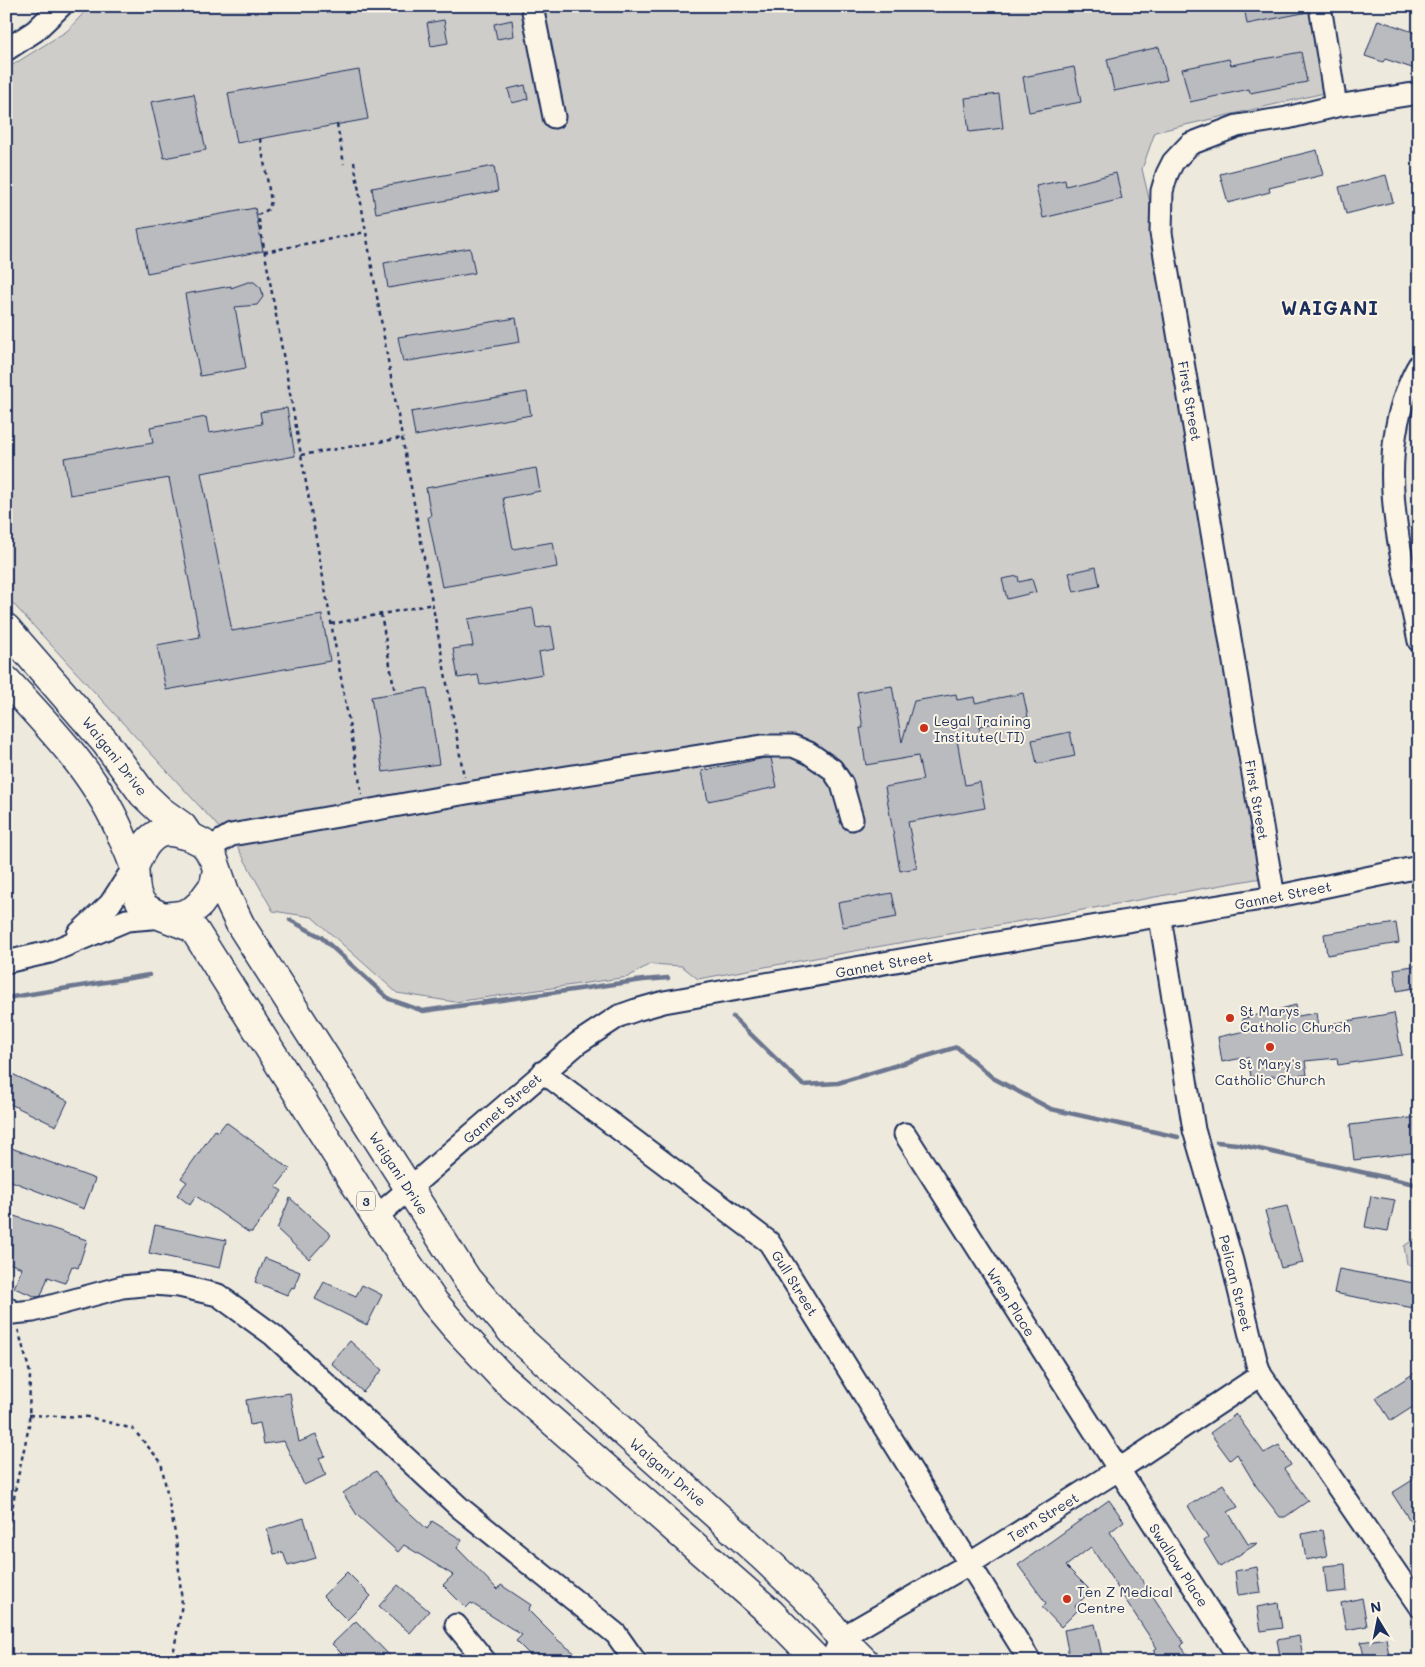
<svg xmlns="http://www.w3.org/2000/svg" width="1425" height="1667" font-family="Mali,sans-serif">
  <style>
    .green { fill: #cfcdca; stroke: #757e94 }
    .lines { fill: none; stroke-linecap: round; stroke-linejoin: round }
    .stream { stroke: #6c778f; stroke-width: 4.5 }
    .building { fill: #babbbe; stroke: #1b2f5e }
    .minor-casing { stroke: #1b2f5e; stroke-width: 25 }
    .highway-casing { stroke: #1b2f5e; stroke-width: 31 }
    .path { stroke: #1b2f5e; stroke-width: 2.5; stroke-dasharray: 4 4; stroke-linecap: butt }
    .minor { stroke: #fcf5e5; stroke-width: 21 }
    .highway { stroke: #fcf5e5; stroke-width: 28 }
    .poi-dot { fill: #c8321e; stroke: #fcf5e5; stroke-width: 2 }
    .labels { text-anchor: middle; dominant-baseline: central; stroke-width: 4; stroke-linejoin: round; paint-order: stroke }
    .shield { fill: #fcf5e5; stroke: #5e6a86; stroke-width: 1 }
    .shield-label { font-size: 12px; font-weight: bold; fill: #1b2f5e }
    .street-label { font-size: 14px; fill: #1b2f5e; stroke: #fcf5e5 }
    .poi-label { font-size: 14px; fill: #1b2f5e; stroke: #fcf5e5; text-anchor: start }
    .district-label { font-size: 19px; font-weight: bold; letter-spacing: 1px; fill: #1b2f5e; stroke: #fcf5e5 }
  </style>
  <rect width="100%" height="100%" fill="#eee9dd"/>
  <filter id="ink" filterUnits="userSpaceOnUse"><feTurbulence type="fractalNoise" baseFrequency=".02" numOctaves="2"/><feDisplacementMap in="SourceGraphic" scale="10" xChannelSelector="R" yChannelSelector="G"/><feConvolveMatrix kernelMatrix="1 2 1 2 8 2 1 2 1" color-interpolation-filters="sRGB"/></filter>
  <g filter="url(#ink)">
    <path class="green" d="M90,6h1223l20,85 -178,41 -13,37 72,305 47,404 -563,101 -16,-13 -32,-2 -22,13 -173,25 -58,-9 -85,-76 -39,-6 -35,-63 -232,-252v-527l61,-38z
      M1419,1236v34l-12,-6 -3,-18z"/>
    <g class="lines">
      <path class="stream" d="M290,920l31,17 68,62 34,12 220,-31 25,-2
        M6,998l143,-23
        M733,1017l70,68 35,-2 119,-36 36,31 58,31 127,28
        M1217,1142l20,2 182,41"/>
    </g>
    <path class="building" d="M1244,6h63l1,6 -61,12z
      M444,20l4,23 -17,3 -4,-23z
      M512,20l2,16 -17,3 -3,-15z
      M1378,20l41,14v24l-4,11 -30,-10 -2,3 -18,-6z
      M1159,47l8,33 -53,11 -7,-32z
      M1301,52l6,30 -57,11 -1,-4 -59,13 -8,-33 47,-10 2,6z
      M1074,67l7,35 -52,10 -6,-35z
      M359,70l9,49 -131,24 -9,-50z
      M525,85l3,14 -16,4 -4,-14z
      M194,94l12,56 -42,8 -13,-56z
      M999,94l4,34 -34,4 -4,-34z
      M1317,150l6,25 -54,13 1,4 -42,11 -8,-29z
      M494,166l4,25 -122,22 -4,-25z
      M1116,173l6,26 -79,19 -7,-32 29,-6 1,6z
      M1386,175l7,27 -47,12 -7,-27z
      M255,208l8,43 -116,22 -9,-44z
      M470,248l5,25 -87,15 -4,-25z
      M248,282h6l7,6 2,9 -6,8 -22,2 11,61 -46,8 -15,-82 46,-8v2z
      M516,318l4,24 -117,20 -5,-25z
      M527,392l4,23 -116,21 -4,-24z
      M287,408l8,48 -94,17 31,158 90,-16 8,46 -164,29 -9,-45 43,-8 -31,-159 -99,17 -6,-37 89,-15 -3,-16 56,-10 3,16 53,-9 -2,-12z
      M536,468l4,23 -37,7 10,51 40,-7 4,25 -115,20 -14,-70 3,-1 -5,-28z
      M1096,567l4,19 -26,6 -5,-19z
      M1018,576l1,6 13,-3 4,13 -29,7 -5,-20z
      M533,608l3,20 15,-2 4,23 -16,3 4,22 -63,11 -2,-10 -20,3 -5,-29 20,-3 -5,-27z
      M892,686l10,56 12,-41 42,-7 1,6 17,-3 1,6 48,-10 5,24 -49,9 2,10 -24,4 8,45 15,-3 5,26 -77,14 9,46 -17,3 -15,-84 38,-7 -5,-24 -52,9 -6,-37h3l-6,-36z
      M427,688l12,76 -56,8 -12,-75z
      M1070,732l5,24 -38,8 -5,-24z
      M765,758h6l6,29 -69,14 -6,-30z
      M892,893l5,24 -54,10 -5,-24z
      M1396,923l3,20 -72,12 -3,-21z
      M1419,965v22l-22,4 -3,-22z
      M1296,1005l2,11 18,-3 2,13 76,-13 8,42 -64,10 -1,-7 -32,3 2,14 -56,2 -3,-20 -26,5 -4,-25 27,-6 -3,-12z
      M6,1071l62,30 -12,25 -50,-24z
      M1419,1117v35l-65,8 -4,-35z
      M226,1122l64,47 -14,18 6,4 -30,41h-4l-52,-36 -6,9 -13,-10 10,-13 -6,-4 34,-48 3,2z
      M6,1146l89,33 -11,30 -78,-30z
      M1371,1196l24,4 -7,31 -23,-4z
      M290,1198l41,37 -22,24 -32,-30z
      M1287,1206l16,57 -22,5 -16,-57z
      M11,1215l76,25 -9,28 -6,-2 -7,17 -17,-6 -7,19 -4,1 -23,-9 8,-20 -16,-6v-32z
      M155,1225l71,15 -6,28 -71,-15z
      M265,1258l35,14 -6,16 -2,-1 -5,8 -32,-13z
      M1339,1269l80,15v25l-85,-16z
      M324,1282l32,14 6,-11 20,10 -15,30 -52,-26z
      M350,1341l32,29 -19,22 -32,-29z
      M1419,1370v33l-28,18 -15,-23z
      M290,1393l9,49 17,-7 9,21 -6,2 7,17 -22,10 -20,-44 -20,3 -4,-21 -10,2 -4,-25z
      M1236,1414l28,39 15,-8 12,20 -7,4 24,32 -23,16h-5l-24,-31 -19,-32 -7,6 -20,-27z
      M376,1471l21,30 30,28 5,-8 30,19 -5,8 41,42 3,-5 30,20 -3,5 31,31 26,20h-49l-20,-20 6,-6 -51,-32 -5,5 -23,-23 10,-10 -49,-30 -6,7 -41,-37 -14,-22z
      M1419,1476v58l-27,-41z
      M1223,1484l15,23 -10,5 20,32 10,-1 -38,24 -16,-26 4,-3 -20,-32z
      M1109,1500l15,21 -14,11 74,111 -3,3 11,15h-31l-7,-11 3,-2 -66,-101 -25,19 22,22 1,5 -14,13 3,4 -17,17 -19,-20 4,-4 -28,-38z
      M304,1518l12,40 -28,8 -5,-14 -9,2 -7,-25z
      M1322,1530l5,26 -21,4 -4,-26z
      M1345,1564l2,27 -20,2 -3,-27z
      M1257,1567l4,25 -23,3 -3,-24z
      M347,1572l24,24 -24,24 -24,-24z
      M398,1585l31,26 -19,22 -31,-27z
      M1362,1598l5,28 -21,4 -5,-27z
      M1278,1603l4,25 -21,3 -4,-24z
      M356,1621l39,40h-46l-17,-17z
      M1095,1624l8,37h-33l-6,-31z
      M1299,1636l5,25h-23l-4,-21z
      M1386,1638l4,23h-25l-4,-19z"/>
    <g class="lines">
      <g class="minor-casing">
        <path id="minor" d="M532,6l22,111
          M1320,6l16,100
          M6,50l29,-19 26,-25
          M1419,365c-6,9 -9,18 -13,28 -30,80 -3,168 13,248
          M208,849l23,-14 236,-42 295,-47h31l16,7 23,16 10,15 10,35
          M1274,897l-113,-664 1,-42 5,-17 6,-12 17,-18 47,-18 50,-8 49,-12 83,-13
          M1160,917l34,213 38,131 25,103 4,11 158,231
          M78,934l32,-30 24,-37
          M6,962l44,-10 77,-32 37,-3
          M543,1072l226,170 261,419
          M905,1134l336,527
          M376,1217l202,-174 41,-27 17,-6 28,-8 378,-67 232,-38 145,-30
          M6,1307l7,6 20,-2 89,-24 31,-3 26,2 39,9 55,40 186,172 157,127 19,27
          M456,1625l29,36
          M831,1661l10,-23 128,-74 149,-94 143,-95"/>
      </g>
      <g class="highway-casing">
        <path id="highway" d="M6,628l99,114 38,52 18,17 21,15 7,10 14,7 5,6 6,11 12,35 14,29 227,355 45,53 251,225 41,39 23,24 14,18 23,23
          M6,680c44,48 93,97 117,159 4,9 9,19 11,28 2,14 -1,29 11,40 11,9 32,14 45,20l5,4 181,286 58,85 22,26 46,49 269,236 47,48
          M134,867c6,-13 14,-33 31,-35 7,-1 17,3 24,4
          M164,917l17,-2 11,-4 8,-7 14,-19 3,-15"/>
      </g>
      <path class="path" d="M337,124l7,40
        M260,139l11,62 -2,8 -11,6 104,580
        M354,162l33,193 77,422
        M264,252l102,-20
        M301,455l101,-17
        M381,614l14,79
        M331,624l102,-20
        M29,1415l60,2 44,12 28,33 15,76 6,66 -10,57
        M6,1546l10,-60 13,-60 1,-53 -12,-44"/>
      <use href="#minor" class="minor"/>
      <use href="#highway" class="highway"/>
    </g>
  </g>
  <g class="poi-dot">
    <circle cx="924" cy="728" r="5"/>
    <circle cx="1230" cy="1018" r="5"/>
    <circle cx="1270" cy="1047" r="5"/>
    <circle cx="1067" cy="1599" r="5"/>
  </g>
  <g class="labels">
    <rect class="shield" x="357" y="1191.5" width="18" height="19" rx="4"/>
    <g class="shield-label">
      <text x="366" y="1201">3</text>
    </g>
    <g class="street-label">
      <text transform="translate(1190 401) rotate(80)">First Street</text>
      <text transform="translate(115 756) rotate(52)">Waigani Drive</text>
      <text transform="translate(1257 800) rotate(80)">First Street</text>
      <text transform="translate(1283 895) rotate(-11)">Gannet Street</text>
      <text transform="translate(884 964) rotate(-10)">Gannet Street</text>
      <text transform="translate(502 1108) rotate(-41)">Gannet Street</text>
      <text transform="translate(399 1173) rotate(57)">Waigani Drive</text>
      <text transform="translate(795 1283) rotate(58)">Gull Street</text>
      <text transform="translate(1236 1283) rotate(76)">Pelican Street</text>
      <text transform="translate(1011 1302) rotate(58)">Wren Place</text>
      <text transform="translate(668 1472) rotate(41)">Waigani Drive</text>
      <text transform="translate(1043 1517) rotate(-32)">Tern Street</text>
      <text transform="translate(1179 1565) rotate(57)">Swallow Place</text>
    </g>
    <g class="poi-label">
      <text x="934" y="720">Legal Training<tspan x="934" dy="16">Institute(LTI)</tspan></text>
      <text x="1240" y="1010">St Marys<tspan x="1240" dy="16">Catholic Church</tspan></text>
      <text x="1270" y="1063" text-anchor="middle">St Mary's<tspan x="1270" dy="16">Catholic Church</tspan></text>
      <text x="1077" y="1591">Ten Z Medical<tspan x="1077" dy="16">Centre</tspan></text>
    </g>
    <g class="district-label">
      <text x="1330" y="307">WAIGANI</text>
    </g>
  </g>
  <rect width="1425" height="1667" fill="none" stroke="#fcf5e5" stroke-width="25"/>
  <rect x="12" y="12" width="1400" height="1642" fill="none" stroke="#1b2f5e" stroke-width="2" filter="url(#ink)"/>
  <g transform="translate(1378 1620) rotate(350)" stroke="#fcf5e5" stroke-width="4" paint-order="stroke">
  <path d="M0-4L9 19L0 12L-9 19Z" fill="#1b2f5e"/>
  <text y="-8" font-size="14" font-weight="bold" text-anchor="middle" fill="#1b2f5e">N</text>
  </g>
</svg>
